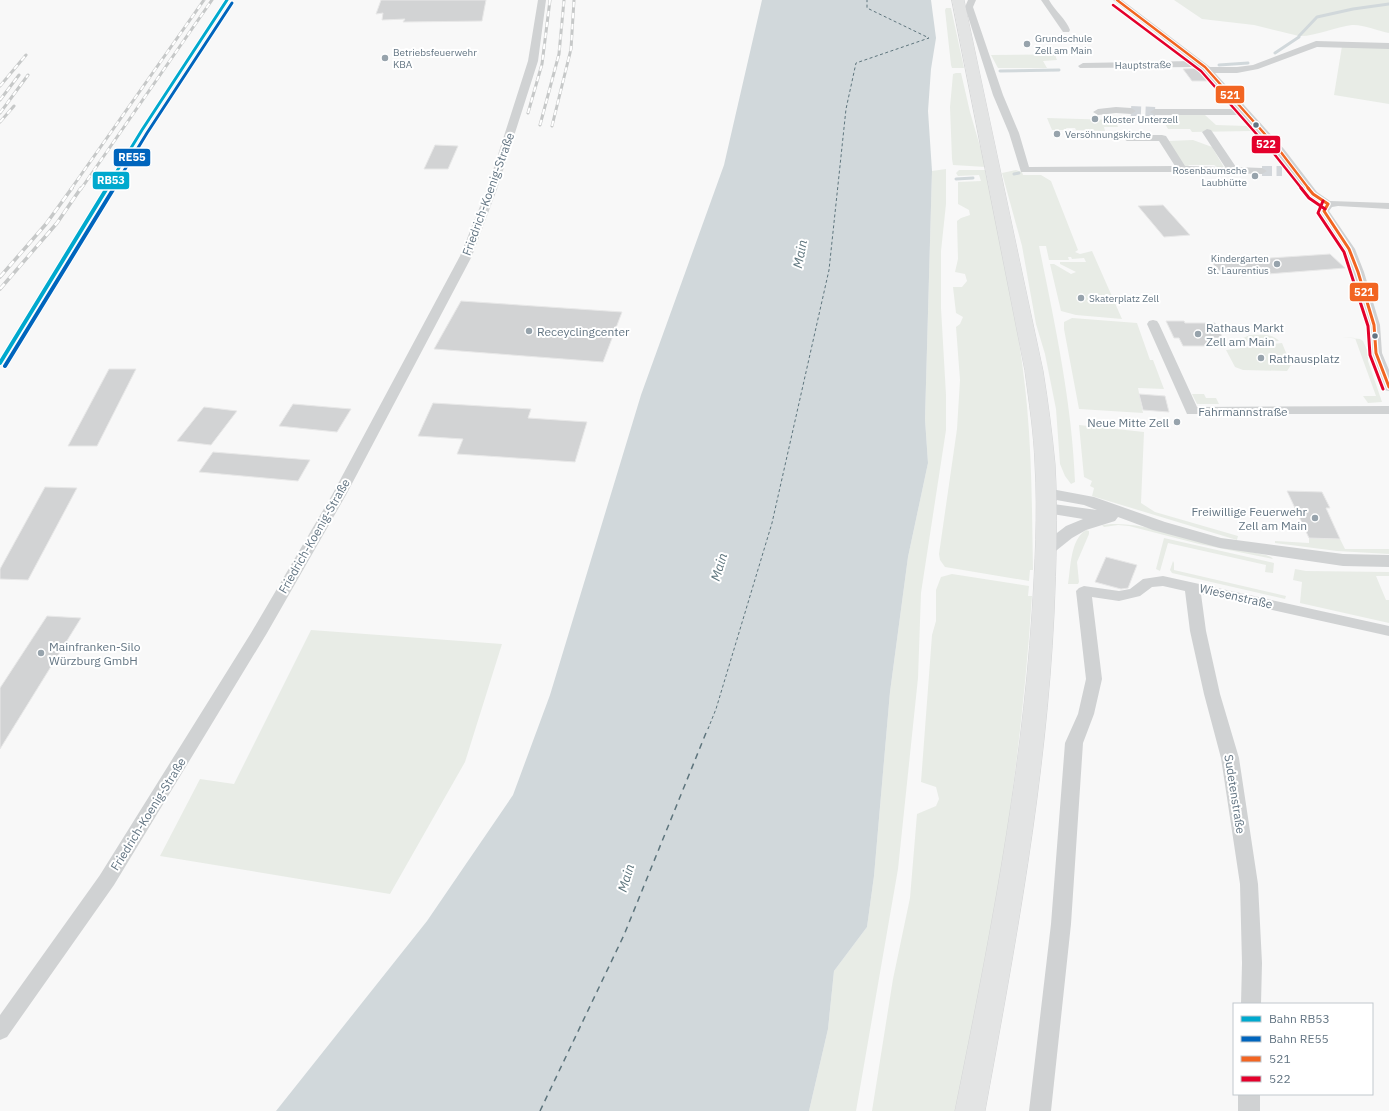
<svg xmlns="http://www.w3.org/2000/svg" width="1389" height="1111" font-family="'IBM Plex Sans',sans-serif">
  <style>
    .green { fill: #e8ece6 }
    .water { fill: #d1d8db }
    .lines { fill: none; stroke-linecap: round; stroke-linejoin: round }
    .stream { stroke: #d1d8db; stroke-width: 3 }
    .ferry-far1 { stroke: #5e757d; stroke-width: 1; stroke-dasharray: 3 2.5; stroke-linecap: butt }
    .ferry { stroke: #5e757d; stroke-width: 1.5; stroke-dasharray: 6 5; stroke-linecap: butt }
    .building { fill: #d2d3d4; stroke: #e8e8e8 }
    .minor-tunnel { stroke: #d3d7db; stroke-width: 10; stroke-dasharray: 10 4.5; stroke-linecap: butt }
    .secondary-casing { stroke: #d5d6d7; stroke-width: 1 }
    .minor { fill: #d0d2d3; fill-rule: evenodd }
    .tertiary { fill: #d0d2d3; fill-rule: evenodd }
    .secondary { fill: #e3e4e4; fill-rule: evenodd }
    .rail-far1-casing { stroke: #c6c8c8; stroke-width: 3 }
    .rail-casing { stroke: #c6c8c8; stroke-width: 3.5 }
    .rail-far1 { stroke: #fff; stroke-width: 2; stroke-dasharray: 5.5; stroke-linecap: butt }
    .rail { stroke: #fff; stroke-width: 2.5; stroke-dasharray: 7; stroke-linecap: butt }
    .bus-1-far1-casing { stroke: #fff; stroke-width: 4.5 }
    .bus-1-casing { stroke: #fff; stroke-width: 5.5 }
    .bus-2-far1-casing { stroke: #fff; stroke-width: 4.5 }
    .bus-2-casing { stroke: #fff; stroke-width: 5.5 }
    .bus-1-far1 { stroke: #f26522; stroke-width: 2.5 }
    .bus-1 { stroke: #f26522; stroke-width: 3 }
    .bus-2-far1 { stroke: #e4002b; stroke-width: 2.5 }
    .bus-2 { stroke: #e4002b; stroke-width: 3 }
    .rail-1-far1-casing { stroke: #fff; stroke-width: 5 }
    .rail-1-casing { stroke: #fff; stroke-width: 6 }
    .rail-2-far1-casing { stroke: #fff; stroke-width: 5 }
    .rail-2-casing { stroke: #fff; stroke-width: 6 }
    .rail-1-far1 { stroke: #00a9ce; stroke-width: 3 }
    .rail-1 { stroke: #00a9ce; stroke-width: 4 }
    .rail-2-far1 { stroke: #0065bd; stroke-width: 3 }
    .rail-2 { stroke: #0065bd; stroke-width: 4 }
    .poi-dot { fill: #97a3ac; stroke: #fff; stroke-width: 1.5 }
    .bus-dot { fill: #637583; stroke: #fff; stroke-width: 1.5 }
    .labels { text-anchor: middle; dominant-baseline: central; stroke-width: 4; stroke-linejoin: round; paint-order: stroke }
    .far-poi-label { font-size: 10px; fill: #637583; stroke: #fff; text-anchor: start }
    .far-street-label { font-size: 10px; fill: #637583; stroke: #fff }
    .street-label { font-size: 12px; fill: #637583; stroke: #fff }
    .poi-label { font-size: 12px; fill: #637583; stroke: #fff; text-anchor: start }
    .water-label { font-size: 13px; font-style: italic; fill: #5e757d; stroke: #fff }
    .line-badge { stroke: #fff; stroke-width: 1.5 }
    .badge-label { font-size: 11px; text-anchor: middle; font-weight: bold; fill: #fff }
  </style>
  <rect width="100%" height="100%" fill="#f8f8f8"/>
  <path class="green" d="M1174,0h215v33c-10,-2 -28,-9 -37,-8 -16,2 -39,12 -53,11l-45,-11 -52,-6z
    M946,8h5l13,60h-12l-1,-3 -6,-55z
    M1342,46l47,2v56l-55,-9z
    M1091,54l1,1h-37l2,5 -14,1 4,7h-49l-7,-13z
    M956,73h5l9,39 16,55 -33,-2 -1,-6 -2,-52 3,-33z
    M1172,114l33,1 11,10 31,1 5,5 -60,1 -2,-3h-22l-4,-7h12z
    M1047,118l68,2 3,7h-14l1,4 -29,-1 -1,-2h-9l1,2h-15z
    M1193,140l19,7 13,22h-4l-7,-4h-26l6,4h-10l-16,-28z
    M946,169v35l-5,47v57l5,87v35l-25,163 -3,85 -20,191 -42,242h-47l19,-82 6,-58 33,-44 7,-51 16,-184 18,-135 20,-94 -3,-44 7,-248z
    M959,170h26c16,78 35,157 42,236 5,55 5,109 6,164h-3l-1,11 -84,-14 -5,-7 -1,-6 18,-125 3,-49 -4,-53 4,-3 3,-7 -7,-4 -3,-26h9l5,-6 -2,-7 -10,-2 3,-13 -1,-38 4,-3 9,-3 -1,-5 -11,-6v-22l23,-1 -2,-6 -21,1 -2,-3z
    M1016,170l6,2 1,3h18l10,6 27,69 -3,2 5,2 12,-3 30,68 -46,-4 -15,-4 -11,-47h4l17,10 5,-2 -16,-8v-2h26l-2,-4 -12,1 -1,-2h-3l1,3h-20l-3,-14h-7c16,78 33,157 36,236l-4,2 -6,-8 -5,-12 -4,-55 -11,-55 -9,-30 -14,-78 -20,-73z
    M1072,318l65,5 13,37h3l11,29 -26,-1 5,25 -64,-4 -15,-80v-7z
    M1250,335c10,0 22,-2 29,6l-18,1 -7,-2 -8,2v2l-18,3 3,-7 12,-2z
    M1342,337l18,2 3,2 5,11v9l14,41 -14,1 -5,-7h13l-21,-58z
    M1282,343l9,22 -4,6 -44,-1 -8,-3 -9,-17 24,-3 7,1 5,-3z
    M1192,394h12l2,4h10l3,6h-22z
    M1079,425l65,7 -3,71 14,9 83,24 -1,4 -145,-44 2,-8 -4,-2 2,-5 -8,-4z
    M1112,524c28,-1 55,9 82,16 24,6 48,10 72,15l5,2 2,2 -74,-15 -70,-18 -11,-1 -14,2 -2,-2z
    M1086,530l3,1v3l-12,28 2,20 -1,2h-10c3,-17 2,-44 18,-54z
    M1164,538l110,25 -1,10 -8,-1 1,-7 -98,-22 -8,28 -4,-2z
    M1309,538l31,1 5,10h44v5l-52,-3 -62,-8v-2l34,2z
    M1173,561l1,2v7l112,26 -1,3 -113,-26 -2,-3z
    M1295,569l11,2 83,1v4h-13l10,24h3v23l-89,-20 2,-21 -9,-2z
    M952,574l77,12 -1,10h4c-8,122 -24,244 -46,364 -10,50 -20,101 -31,151h-83l21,-132 17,-81 7,-84 19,-8 3,-7 -3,-12 -15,-5 11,-147 4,-14v-31l5,-13z
    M311,630l191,14 -37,118 -75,132 -230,-38 40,-77 34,5z"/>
  <path class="water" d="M762,0h169l5,38 -5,31 -3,42 4,60 -7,248 3,44 -20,94 -18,135 -16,184 -7,51 -33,44 -6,58 -19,82h-533l151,-190 86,-126 37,-100 91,-300 83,-230z"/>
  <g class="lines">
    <path class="stream" d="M1299,36l18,-19 36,-8 36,-5
      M1275,53l24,-16
      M1219,65l29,-2
      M1000,71l59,-1
      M1014,174l5,-1
      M956,179l17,-1"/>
    <path class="ferry-far1" d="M708,729l8,-20 56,-186 57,-253 17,-161 10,-46 73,-25 -62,-30v-8"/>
    <path class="ferry" d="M540,1111l84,-176 84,-207"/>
  </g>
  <path class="building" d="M381,0h105l-4,21 -79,1 2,-3 -23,1 1,-7 -7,1z
    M1199,68l2,2 9,11h-18l-9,-12z
    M435,145l23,1 -10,23h-24z
    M1163,205l27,30 -26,2 -26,-31z
    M1330,254l15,14 -103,8 -3,-3 -16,1 -12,-12z
    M461,301l161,11 -19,50 -169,-13z
    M1166,321h18l1,2h30l8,15h-13l4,8h-31l-4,-8h-5z
    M109,369h27l-39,77h-29z
    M1139,394l26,2 4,16 -26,-2z
    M433,403l98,6 -3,9 59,4 -12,40 -118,-8 6,-15 -45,-3z
    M293,404l58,5 -14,23 -58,-6z
    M204,407l33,4 -26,34 -34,-4z
    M213,452l97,8 -12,21 -99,-9z
    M45,487l32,1 -49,92 -28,-1v-10z
    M1287,491l35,1 8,16h-4l14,31 -31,-1z
    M1106,557l31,8 -9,23 -7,1 -26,-7z
    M47,616l34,2 -81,131v-61z"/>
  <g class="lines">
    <path class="minor-tunnel" d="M1131,111l24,1
      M1262,171h20"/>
    <g class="secondary-casing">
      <path id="secondary" d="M952,0h12l79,371c5,31 9,62 12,93 3,50 1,100 -1,150 -8,167 -39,332 -69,497h-30c33,-164 66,-329 77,-497 3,-49 6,-100 3,-150 -1,-31 -6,-62 -10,-93z"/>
    </g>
    <path class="minor" d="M538,0h8l-8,61 -41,128 -25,67 -126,239 -79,138 -153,252 -107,152 -7,3v-25l100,-140 151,-242 81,-138 128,-239 27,-67 41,-128z
      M968,0h8l-3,7 30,88 16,38 10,34 146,-1 -16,-25h-32l-5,-3 5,-3h35l4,1 19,30 40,1 -23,-35 5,-3 4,1 25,37 26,1 5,3 -5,3 -87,-2h-154l-12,-39 -16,-38 -28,-88z
      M1041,0h8c6,11 17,19 21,30l-1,2h-6z
      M1113,0h9l88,67h27l16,-2 63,-24 73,2v6l-72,-2 -59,22 -21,4h-22l69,76 33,43 13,9 59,2v6l-51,-3 -6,1 -3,4 26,38 9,23 16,53 2,28 7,17v21l-5,-1 -1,-3 -13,-34 -2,-28 -16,-53 -9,-23 -24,-38 3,-6 -13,-9 -33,-43 -35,-38h-86l-5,-3 5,-3h81l-34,-40 -3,-2 -119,1 -2,-2 5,-3 109,-2z
      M1116,107l15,1 5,3 -5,3 -15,-1 -18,2 -5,-3 5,-3z
      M1153,320l4,1 2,3 38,83 192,-1v8h-202l-40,-90 2,-3z
      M1163,576l226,50v10l-188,-42 5,37 14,63 19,64 19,126 4,79 -1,41h-20l1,-41 -2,-79 -19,-126 -17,-64 -14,-63 -5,-40 -22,-5 -11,1 -12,9 -21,5 -27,-4 10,82 -8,35 -11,29 -12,181 -20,187h-22l22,-187 14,-181 13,-29 8,-35 -10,-88 3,-3 5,-2 35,5 11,-2 13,-10z
      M1238,1094h22v17h-22z"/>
    <path class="tertiary" d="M1046,488l48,9 71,25 56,16 122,16 46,1v12l-46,-1 -123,-18 -67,-18 -35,-13 -3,4 -29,9 -14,8 -20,16 -6,1 -6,-1 -3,-4 3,-4 26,-20 17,-7 -43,-7 -3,-4 3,-4 6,-1 51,7 -13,-5 -44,-8 -3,-4 3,-4z"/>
    <use href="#secondary" class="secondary"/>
    <g class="rail-far1-casing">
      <path id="rail-far1" d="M0,86l26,-31
        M0,100l19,-25
        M0,113l28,-38
        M528,113l14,-49 8,-64
        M0,122l14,-16
        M540,125l19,-71 5,-54
        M552,126l19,-77 3,-49
        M71,189l133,-189
        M81,189l131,-189"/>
    </g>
    <g class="rail-casing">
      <path id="rail" d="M0,277l46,-53 26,-36
        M0,289l57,-66 24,-35"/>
    </g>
    <use href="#rail-far1" class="rail-far1"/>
    <use href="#rail" class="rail"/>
    <g class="bus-1-far1-casing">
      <path id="bus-1-far1" d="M1117,0l88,67 75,84 29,38"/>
    </g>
    <g class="bus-1-casing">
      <path id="bus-1" d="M1308,188l5,6 15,10
        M1328,204l-4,7 25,38 9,23 16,53 2,28 13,34"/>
    </g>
    <g class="bus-2-far1-casing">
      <path id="bus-2-far1" d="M1113,5l88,66 74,84 27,34"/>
    </g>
    <g class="bus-2-casing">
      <path id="bus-2" d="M1301,188l8,10 16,11
        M1323,201l-5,12 26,39 24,74 2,29 13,34"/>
    </g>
    <use href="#bus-1-far1" class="bus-1-far1"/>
    <use href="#bus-1" class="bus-1"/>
    <use href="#bus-2-far1" class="bus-2-far1"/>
    <use href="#bus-2" class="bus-2"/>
    <g class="rail-1-far1-casing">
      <path id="rail-1-far1" d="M106,189l36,-59 85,-130"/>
    </g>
    <g class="rail-1-casing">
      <path id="rail-1" d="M0,363l107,-175"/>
    </g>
    <g class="rail-2-far1-casing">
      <path id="rail-2-far1" d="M113,189l34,-56 85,-130"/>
    </g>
    <g class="rail-2-casing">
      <path id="rail-2" d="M5,366l109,-178"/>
    </g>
    <use href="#rail-1-far1" class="rail-1-far1"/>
    <use href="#rail-1" class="rail-1"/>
    <use href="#rail-2-far1" class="rail-2-far1"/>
    <use href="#rail-2" class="rail-2"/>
  </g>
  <g class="poi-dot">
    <circle cx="1027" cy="44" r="4"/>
    <circle cx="385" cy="58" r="4"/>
    <circle cx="1095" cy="119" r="4"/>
    <circle cx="1057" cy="134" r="4"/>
    <circle cx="1255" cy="176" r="4"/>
    <circle cx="1277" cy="264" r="4"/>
    <circle cx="1081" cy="298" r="4"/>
    <circle cx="529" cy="331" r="4"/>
    <circle cx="1198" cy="334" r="4"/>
    <circle cx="1261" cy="358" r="4"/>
    <circle cx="1177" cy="422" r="4"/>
    <circle cx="1315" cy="518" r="4"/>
    <circle cx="41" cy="653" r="4"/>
  </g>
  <g class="bus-dot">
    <circle cx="1256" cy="125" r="3.5"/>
    <circle cx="1375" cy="336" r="3.5"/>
  </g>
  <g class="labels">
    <g class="far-poi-label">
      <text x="1035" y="38">Grundschule<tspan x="1035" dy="12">Zell am Main</tspan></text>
      <text x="393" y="52">Betriebsfeuerwehr<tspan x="393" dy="12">KBA</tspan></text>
      <text x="1103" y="119">Kloster Unterzell</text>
      <text x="1065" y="134">Versöhnungskirche</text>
      <text x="1247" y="170" text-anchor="end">Rosenbaumsche<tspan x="1247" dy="12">Laubhütte</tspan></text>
      <text x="1269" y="258" text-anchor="end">Kindergarten<tspan x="1269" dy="12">St. Laurentius</tspan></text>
      <text x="1089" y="298">Skaterplatz Zell</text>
    </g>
    <g class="far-street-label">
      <text transform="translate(1143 65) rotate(-1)">Hauptstraße</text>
    </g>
    <g class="street-label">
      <text transform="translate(488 194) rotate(-70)">Friedrich-Koenig-Straße</text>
      <text x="1243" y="411">Fahrmannstraße</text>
      <text transform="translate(314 536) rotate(-60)">Friedrich-Koenig-Straße</text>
      <text transform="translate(1236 596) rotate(13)">Wiesenstraße</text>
      <text transform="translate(1235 794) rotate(81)">Sudetenstraße</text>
      <text transform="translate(148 814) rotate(-58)">Friedrich-Koenig-Straße</text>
    </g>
    <g class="poi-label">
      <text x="1206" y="327">Rathaus Markt<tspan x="1206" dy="14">Zell am Main</tspan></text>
      <text x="537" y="331">Receyclingcenter</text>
      <text x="1269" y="358">Rathausplatz</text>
      <text x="1169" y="422" text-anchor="end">Neue Mitte Zell</text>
      <text x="1307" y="511" text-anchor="end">Freiwillige Feuerwehr<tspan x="1307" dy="14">Zell am Main</tspan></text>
      <text x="49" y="646">Mainfranken-Silo<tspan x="49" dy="14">Würzburg GmbH</tspan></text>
    </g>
    <g class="water-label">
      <text transform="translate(800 254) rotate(-79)">Main</text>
      <text transform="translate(719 567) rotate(-73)">Main</text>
      <text transform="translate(626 878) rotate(-73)">Main</text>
    </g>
  </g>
  <g class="line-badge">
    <rect x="1215" y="85" width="30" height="19" rx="4" fill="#f26522"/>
    <rect x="1251" y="135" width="30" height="19" rx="4" fill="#e4002b"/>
    <rect x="113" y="148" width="38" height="19" rx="4" fill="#0065bd"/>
    <rect x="92" y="171" width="38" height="19" rx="4" fill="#00a9ce"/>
    <rect x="1349" y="282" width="30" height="20" rx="4" fill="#f26522"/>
  </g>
  <g class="badge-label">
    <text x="1230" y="99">521</text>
    <text x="1266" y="148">522</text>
    <text x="132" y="161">RE55</text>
    <text x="111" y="184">RB53</text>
    <text x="1364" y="296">521</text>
  </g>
  <rect x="1233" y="1003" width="140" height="92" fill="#ffffff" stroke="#c1c8cd"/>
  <rect x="1241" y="1016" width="20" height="6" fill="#00a9ce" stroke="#c1c8cd"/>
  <text x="1269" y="1023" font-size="12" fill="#637583">Bahn RB53</text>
  <rect x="1241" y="1036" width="20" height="6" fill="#0065bd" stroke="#c1c8cd"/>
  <text x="1269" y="1043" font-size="12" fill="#637583">Bahn RE55</text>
  <rect x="1241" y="1056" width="20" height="6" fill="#f26522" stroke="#c1c8cd"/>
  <text x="1269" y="1063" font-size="12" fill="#637583">521</text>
  <rect x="1241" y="1076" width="20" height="6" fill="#e4002b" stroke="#c1c8cd"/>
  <text x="1269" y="1083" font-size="12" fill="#637583">522</text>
</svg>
